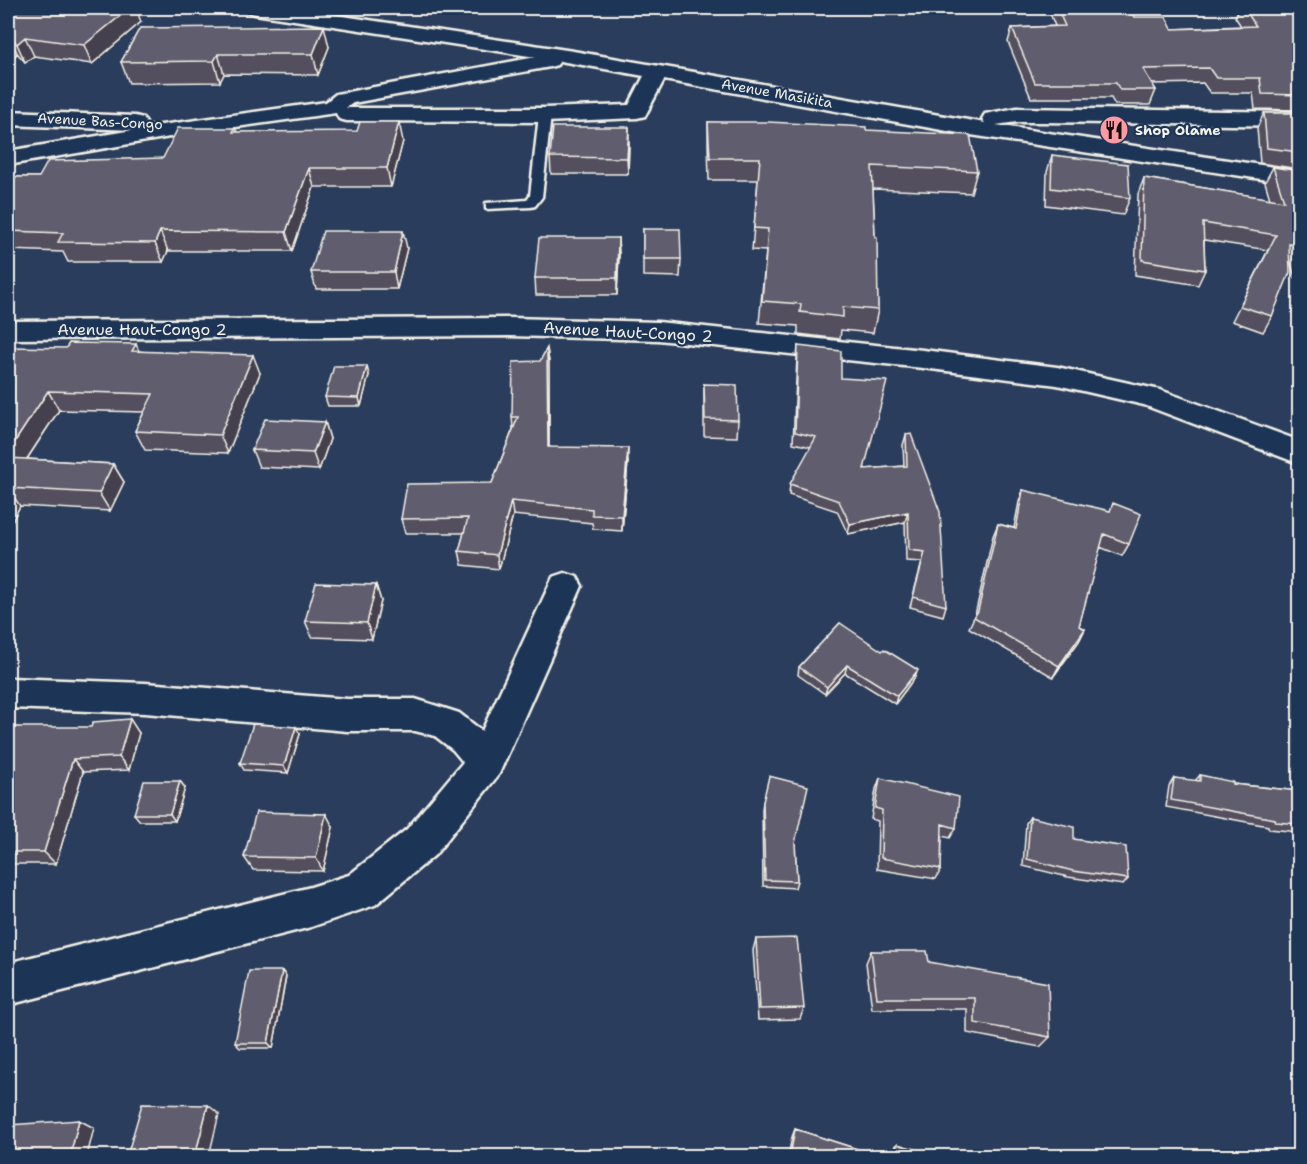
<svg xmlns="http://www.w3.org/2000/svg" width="1307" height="1164" font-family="'Shantell Sans',sans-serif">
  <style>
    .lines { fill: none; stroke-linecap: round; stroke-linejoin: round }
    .lane-casing { stroke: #f4f1e8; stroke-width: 5 }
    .street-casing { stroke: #f4f1e8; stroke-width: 5 }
    .lane { fill: #1d3557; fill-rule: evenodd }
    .street { fill: #1d3557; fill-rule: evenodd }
    .wall { fill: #53505f; stroke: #f4f1e8; stroke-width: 1.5 }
    .shaded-wall { fill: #44414d; stroke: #f4f1e8; stroke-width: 1.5 }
    .building { fill: #615d6e; stroke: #f4f1e8; stroke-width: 1.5 }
    .labels { text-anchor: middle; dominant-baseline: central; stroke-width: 4.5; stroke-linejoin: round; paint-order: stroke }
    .far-street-label { font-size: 14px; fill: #f4f1e8; stroke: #1d3557 }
    .far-poi-label { font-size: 14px; font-weight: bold; fill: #f4f1e8; stroke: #1d3557; text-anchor: start }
    .street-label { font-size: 16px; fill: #f4f1e8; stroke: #1d3557 }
  </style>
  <rect width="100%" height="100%" fill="#2b3d5c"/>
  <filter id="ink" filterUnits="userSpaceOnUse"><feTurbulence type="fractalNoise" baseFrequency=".0167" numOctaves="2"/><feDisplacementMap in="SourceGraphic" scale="12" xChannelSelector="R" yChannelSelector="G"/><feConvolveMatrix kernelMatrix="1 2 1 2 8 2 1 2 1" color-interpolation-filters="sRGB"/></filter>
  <g filter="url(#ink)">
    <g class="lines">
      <g class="lane-casing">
        <path id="lane" d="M545,112l6,3 -9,82 -7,9 -4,1 -45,2v-6l41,-3 3,-4 9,-81z"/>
      </g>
      <g class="street-casing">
        <path id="street" d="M245,8h45l283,43 412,72 -3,-4 3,-5 32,-6 283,4v14l-256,-4h-27l-21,3 304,46v14l-336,-51 -300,-54 -19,36 -8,2 -92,4 -198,-1 -8,-2 -3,-6 -143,20 -185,32v-14l125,-21 -125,-5v-14l127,5 8,2 3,5 -6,5 186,-26 10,-8 17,-3 183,-34 -281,-43 -7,-2zM560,61l84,15 -15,29 -84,3h-199l7,-5 197,-36 7,-2z
          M510,318l148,4 265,28 134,17 103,23 140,51v23l-156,-59 -87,-20 -134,-17 -265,-28 -148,-4 -502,3v-18z
          M565,573l12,4 5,9 -83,188 -64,81 -60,50 -64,22 -303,78v-42l303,-76 38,-12 58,-46 56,-67 -10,-12 -18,-14 -20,-5h-68l-202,-18 -137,-5v-30l137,5 202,16h68l44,14 23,18 71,-154z"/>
      </g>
      <use href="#lane" class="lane"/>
      <use href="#street" class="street"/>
    </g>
    <path class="wall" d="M8,8l133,14 -49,42 -58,-8 -9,6 -8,-9 -9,13z
      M1048,8h81l5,9 38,12 69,-3 -6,-9 4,-9h54l6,9v93l-44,-1 -2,-16h-43l-7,-10 -51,1 4,6 -6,15h-35l-4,-7h-80l-23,-56 4,-14 43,-2z
      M140,28l189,19 -11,28 -94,-1 -4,8 -91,1 -8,-21z
      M1264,113h35v56l-39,-6 -3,-35z
      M708,122l158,8 111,41 -6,22 -98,-4 5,121 -5,23 -32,-3 -1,9 -42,-5v-8l-39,-3 7,-72 -14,-1 6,-70h-49l-1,-36z
      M235,128l2,4 166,9 -12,46h-77l-22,64h-124l-5,11h-95l-5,-10 -55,-2v1v-74h31l124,-19z
      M629,143l-1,31h-77l-1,-17z
      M1052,155l78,43 -7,17 -77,-10 1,-33z
      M1273,167l26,4v98l-4,8 -5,-16 -18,55 -9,16 -31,-11 36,-71 -64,-10 1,30 -7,15 -63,-10 3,-81 6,-16 126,21 -5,-17z
      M643,229l38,30 -1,18 -37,-1z
      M618,238l1,17 -2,40h-81l-1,-17z
      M407,248l-10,41h-81l-5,-17z
      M798,346l43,32 24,91 39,-3 -1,-21 3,-10 40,171 -3,10 -33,-9 12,-45 -16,-1 -1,-39 -57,12 -11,-23 -48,-16 1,-11 21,-37 -18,-4 4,-86z
      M547,348l2,14v85l79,15 -6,69 -29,-2 -1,-6 -79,-8 -14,54 -37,-4 -3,-14 5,-18h-59l-4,-14 91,-36 21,-54 -1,-12z
      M139,351l121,22 -32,80 -83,-3 -10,-19 9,-19 -85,-2 -32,49 86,5 11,18 -14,29 -90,-5 -12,23v-176z
      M369,375l-8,31h-33l-3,-9z
      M704,384l34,36 -1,17 -33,-1z
      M325,422l5,17 -11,31 -60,-3 -7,-17z
      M1023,490l106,54 -7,12 -22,-9 -21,79 6,3 -6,12 -26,36 -84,-49 6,-13 18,-79 5,-12 16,4 5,-26z
      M376,585l5,16 -9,38 -60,-2 -7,-16z
      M840,623l75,54 -20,27 -50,-31 -20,21 -27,-19 1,-8z
      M8,727l131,6 -10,37 -46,2 -27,92h-48z
      M300,734l-12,39 -44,-3 -4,-7z
      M1200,775l33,9 66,7v41l-30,-3 -1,-3 -102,-19 3,-21 5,-8 21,3z
      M880,778l76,50 -6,10 -8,-2 -1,33 -5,10 -59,-10 1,-48 -7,-2 5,-30z
      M180,781l5,7 -10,33h-35l-6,-7z
      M763,802l32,41 2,38 -2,7 -32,-2 -1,-77z
      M326,814l7,13 -10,44 -70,-1 -9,-13z
      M1030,817l44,22 54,40 -5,6 -55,-8 -45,-11 3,-43z
      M756,939l48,69 -4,11 -42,1 -5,-70z
      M871,951l58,11 121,75 -10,10 -73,-14v-24h-95l-6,-46z
      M282,971l4,5 -13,72h-33l-5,-5z
      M795,1129l84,27h-91l4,-19z
      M897,1144l42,12h-49l1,-5z"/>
    <path class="shaded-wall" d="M130,8h6l5,14 -49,42 -8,-19z
      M324,26l5,21 -11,28 -5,-21z
      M9,35l8,18 -9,13v-30z
      M25,37l9,19 -9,6 -8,-18z
      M218,54l6,20 -4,8 -6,-21z
      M399,122l4,19 -12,46 -4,-19z
      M629,127v16l-1,31 -1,-16z
      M309,168l5,19 -22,64 -6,-19z
      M160,231l8,20 -5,11 -8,-19z
      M403,231l4,17 -10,41 -3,-17z
      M618,238l1,17 -2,40v-17z
      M136,344l8,19 -12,-12z
      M547,348l2,14v100l-1,-15z
      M253,355l7,18 -32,80 -8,-18z
      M367,366l2,9 -8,31 -2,-8z
      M48,391l11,19 -44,67 -7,-12v-13z
      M325,422l5,17 -11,31 -6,-17z
      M628,448v14l-6,69v-15z
      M113,464l11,18 -14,29 -11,-18z
      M8,488l12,18 -12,23z
      M511,501l2,14 -14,54 -2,-14z
      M908,512l-3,10 -57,12 2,-10z
      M376,585l5,16 -9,38 -5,-16z
      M1085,629l-6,12 -26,36 6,-11z
      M847,665l-2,8 -20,21 2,-7z
      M918,670l-3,7 -20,27 2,-8z
      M130,719l9,14 -10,37 -10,-13z
      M296,727l4,7 -12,39 -4,-7z
      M73,759l10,13 -27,92 -12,-12z
      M180,781l5,7 -10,33 -5,-7z
      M326,814l7,13 -10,44 -7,-13z
      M282,971l4,5 -13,72 -5,-5z
      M208,1105l11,9 -10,42h-14z
      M79,1120l15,8 -7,28h-17z"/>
    <path class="building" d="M8,8h122l-46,37 -59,-8 -8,7 -8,-9 -1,1z
      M1057,8h72l5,9h32l6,12 84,-3 -12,-18h49l6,9v78l-37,-1 -2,-16h-44l-7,-10 -66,1 13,21h-36l-4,-7h-81l-23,-55 53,-2z
      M324,26l-11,28h-95l-4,7 -93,1 19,-34z
      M1264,113h35v39l-32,-4z
      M360,122h39l-12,46h-78l-23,64 -126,-1 -5,12 -97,-1 5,-9 -55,-2v-54h31l9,-16 115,-3 15,-30h57l-2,4 124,-1z
      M708,122h60l98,5v3l104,5 7,36 -105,-5 3,71h2l1,73 -35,-3v10l-43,-5 1,-8 -39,-3 6,-72 -14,-1 6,-70h-50z
      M553,127h76l-2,31 -77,-1z
      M1052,155l76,9 2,34 -79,-10z
      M1273,167l26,4v79l-1,-4 -9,-2 1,28 -18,44 -32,-10 36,-71 -73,-12 2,47 -63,-10 2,-82 140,23z
      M643,229h37l1,30h-38z
      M323,231h80l-9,41h-83z
      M539,238h79l-1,40h-82z
      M69,343l67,1 -4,7 121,4 -33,80 -85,-4 18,-37 -105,-3 -40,61v-99l3,-6 55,1z
      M798,346l43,5v27l46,3 -23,88 43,-3 -1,-31 5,-1 29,78 6,94 -33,-9 12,-45 -16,-2 -1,-38 -58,12 -11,-23 -49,-17 26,-47 -21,-5z
      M547,348l1,99 80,1 -6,68 -30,-1v-6l-81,-8 -14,54 -38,-4 9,-33 -67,1 6,-35 85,-1 26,-66h-6l1,-55 27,-1z
      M334,366h33l-8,32 -34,-1z
      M704,384l33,1 1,35 -33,-1z
      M265,419l60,3 -12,31 -61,-3z
      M8,458l105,6 -14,29 -91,-5z
      M1023,490l87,21 3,-8 28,11 -12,30 -25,-10 -25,92 6,3 -26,37 -85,-49 4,-6 20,-87 18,5z
      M316,583l60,2 -9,38 -62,-2z
      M840,623l42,28 2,-2 34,21 -21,26 -50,-31 -20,22 -28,-20z
      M130,719l-11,38 -46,2 -29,93h-36v-125h83l2,-5z
      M253,724l43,3 -12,39 -44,-3z
      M1200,775l33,7v2l66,7v33l-23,-2 -1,-3 -104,-19 3,-22 26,3z
      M769,776l39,10 -13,57 2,38 -32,-1 -2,-78z
      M880,778l79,19 -3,31 -14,-4 -1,45 -60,-11 1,-48 -7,-2z
      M144,781h36l-10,33h-36z
      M256,812l70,2 -10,44 -72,-1z
      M1030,817l44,10v12l52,8 2,32 -55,-8 -46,-12z
      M797,938l7,70 -44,1 -4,-70z
      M871,951h56l2,11 119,21 2,54 -75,-14v-25h-98z
      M249,971h33l-14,72h-33z
      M142,1104l66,1 -13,51h-68z
      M79,1120l-9,36h-62v-25l1,-6z
      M795,1129l84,27h-89z
      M897,1144l42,12h-43z"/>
  </g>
  <defs>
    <g id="restaurant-disc" transform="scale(1.5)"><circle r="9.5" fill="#ff9aa2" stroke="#1d3557"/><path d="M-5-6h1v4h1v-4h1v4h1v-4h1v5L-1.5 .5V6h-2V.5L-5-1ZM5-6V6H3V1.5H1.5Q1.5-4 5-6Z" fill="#111"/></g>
  </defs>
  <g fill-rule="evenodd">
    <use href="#restaurant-disc" x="1114" y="130"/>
  </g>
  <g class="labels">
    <g class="far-street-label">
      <text transform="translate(777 93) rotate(10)">Avenue Masikita</text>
      <text transform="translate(100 121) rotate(3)">Avenue Bas-Congo</text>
    </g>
    <g class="far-poi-label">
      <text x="1135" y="130">Shop Olame</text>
    </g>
    <g class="street-label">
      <text x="142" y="329">Avenue Haut-Congo 2</text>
      <text transform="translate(628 332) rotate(3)">Avenue Haut-Congo 2</text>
    </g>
  </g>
  <rect width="1307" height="1164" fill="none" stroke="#1d3557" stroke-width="30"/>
  <rect x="15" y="15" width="1277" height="1134" fill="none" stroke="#f4f1e8" stroke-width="2" filter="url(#ink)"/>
</svg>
